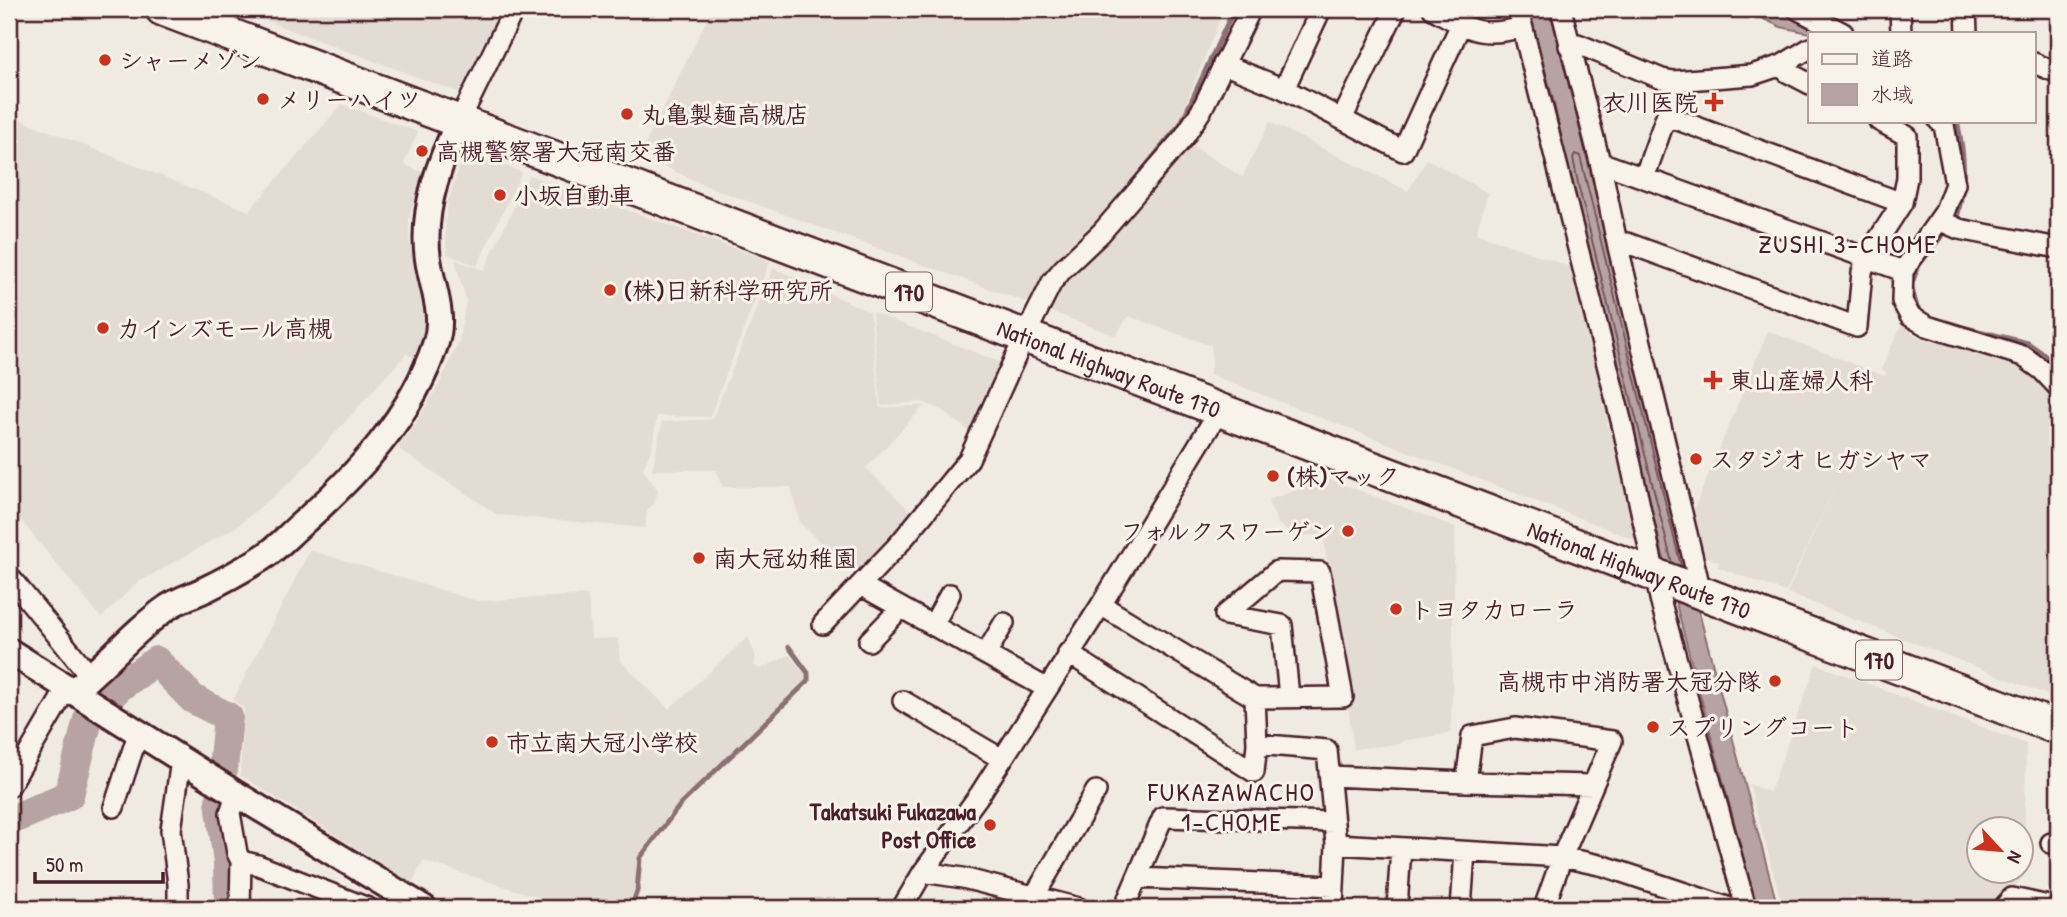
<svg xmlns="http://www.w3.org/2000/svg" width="2067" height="917" font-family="'Patrick Hand','Klee One',sans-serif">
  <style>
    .built { fill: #e3dcd2; fill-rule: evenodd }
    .water { fill: #b7a4a2; stroke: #8b6f72; stroke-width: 2 }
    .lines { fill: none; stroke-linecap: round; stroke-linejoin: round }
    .shore { stroke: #76545b; stroke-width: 2 }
    .stream { stroke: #8b6f72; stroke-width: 5 }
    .river { stroke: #b7a4a2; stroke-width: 30 }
    .minor-casing { stroke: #4a1f2b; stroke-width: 24 }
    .tertiary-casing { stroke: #4a1f2b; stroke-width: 30 }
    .trunk-casing { stroke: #4a1f2b; stroke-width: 37 }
    .minor { stroke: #f7f3e8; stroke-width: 19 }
    .tertiary { stroke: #f7f3e8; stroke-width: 24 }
    .trunk { stroke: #f7f3e8; stroke-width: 32 }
    .poi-dot { fill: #c8321e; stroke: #f7f3e8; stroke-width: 2.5 }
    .labels { text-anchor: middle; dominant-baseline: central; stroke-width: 6; stroke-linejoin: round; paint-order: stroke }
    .shield { fill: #f7f3e8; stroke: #7e5f64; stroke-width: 2 }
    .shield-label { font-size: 23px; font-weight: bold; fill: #4a1f2b }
    .poi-label { font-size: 24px; font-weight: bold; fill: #4a1f2b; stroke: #f7f3e8; text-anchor: start }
    .street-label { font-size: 24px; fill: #4a1f2b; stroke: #f7f3e8 }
    .neighbourhood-label { font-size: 26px; letter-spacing: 2px; fill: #4a1f2b; stroke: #f7f3e8 }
  </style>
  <rect width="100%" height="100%" fill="#f0ebe0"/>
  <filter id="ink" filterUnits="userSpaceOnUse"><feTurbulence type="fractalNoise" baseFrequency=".0143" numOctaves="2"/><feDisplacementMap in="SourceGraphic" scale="14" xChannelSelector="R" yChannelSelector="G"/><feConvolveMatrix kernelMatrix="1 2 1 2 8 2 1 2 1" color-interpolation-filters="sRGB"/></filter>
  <g filter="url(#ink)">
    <path class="built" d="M234,9h268l-42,84z
      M712,9h512l-45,112 -85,111 -31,19 -20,26 -14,26 -323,-117 -66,-31z
      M342,104l76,28 -14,32 20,9 -15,45v21l15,67 2,24 -4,22 -8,5 -8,-3 -113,126 -57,47 -99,56 -36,35 -92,-112v-391l240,96z
      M1270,122l138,69 19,-32 61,34 -12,40 95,34 39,152 -3,6 9,5 -5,12 6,-13 24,113 -432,-168 3,-12 -1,-18 -2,1 -81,-29 -12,20 -72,-27 14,-30 115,-122 13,7 -10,-7 9,-16 57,36z
      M481,157l41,15 -45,94 -30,-12 -2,-31 3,-22 14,-42z
      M529,175l241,86 -60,156 -53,-1 -5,32 -9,21 15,21 -4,14 -7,6 -2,18 -147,-13 -101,-67 15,-19 29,-48 18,-40 7,-41 -11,-40 29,10z
      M773,268l97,44 10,96 45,-3 -59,63 49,47 -57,62 -58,-54 -9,-36h-69l-6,-17h-64l10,-48 50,-3z
      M872,312l128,50 3,7 -30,65 -32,-24 -19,-8 -41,4z
      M1902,324l11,10 12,6 56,10 38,14 16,11 23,25v299l-271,-106 49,-109 -50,108 -69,-25 2,-5 -23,-9 -4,-39 76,-183 117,45 1,-4 -5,-3z
      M1329,479l126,48 -4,206 -48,8 -3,3 -46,5 -31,-215 -28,3 -17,-13 -11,-24z
      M310,550l167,51 111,-6 3,44 27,-1 2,22 49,49 79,-72 8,20 -2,9 7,3 28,-14 15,17 1,8 -127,123 -41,54 -1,25 -7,26h-56l-150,-47 -11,22 -172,-108 4,-67 -11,-8z
      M1816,664l210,80 -2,132 -30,32h-91l-53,-12 -3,12h-39l-28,-11 -31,-113 21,8zM1980,830h42v42h-42z"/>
    <path class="water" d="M1529,9h21l152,615 76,284h-21l-97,-364 -88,-355 -18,-86z
      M1742,9c28,0 51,7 78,16l-11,8 -28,-6z"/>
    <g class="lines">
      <path class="shore" d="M1672,563l-93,-375 -6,-30 2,-4 5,2 101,410"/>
      <path class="stream" d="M1957,121c8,35 9,58 1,93
        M1132,183l49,-60 53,-114
        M1925,315l-8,-7 -6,-23 8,-20 22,-28
        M1954,325l74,18 17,12 13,13
        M566,908h2
        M631,908l6,-17 3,-33 40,-53 128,-124v-8l-19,-26"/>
      <path class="river" d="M220,801l8,62 1,45
        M9,818h7l53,-23 19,-76 31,-32 37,-26 37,38 35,18 -5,52"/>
      <g class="minor-casing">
        <path id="minor" d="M1433,9c36,20 47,30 89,18
          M1518,9l105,419 38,175 85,305
          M1561,9l40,157 16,77 84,349
          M1797,9l46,24
          M1900,9l1,24
          M1966,9l1,24
          M1569,46l9,-2 84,35 12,2 78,-6 30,-10 28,-17
          M2034,63l24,10
          M1223,64l61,25 37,-80
          M1782,65l5,7 23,12
          M1284,89l119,62 58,-127
          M1667,116l235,87
          M1342,119l54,-110
          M1939,121l5,4 11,59 -11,29 -41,58 -1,30 8,15 17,10 96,30 19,14 16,17
          M459,122l55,-113
          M1601,166l7,-1 295,106
          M1644,178l30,-84v-13
          M1939,220l20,9 99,19
          M1617,243h10l230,84 5,-55 5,-15 35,-54 5,-25v-42l-28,-15
          M9,576l82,101
          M860,585l186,103
          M1101,605l154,93 2,46
          M823,624l76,-80 70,-85 56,-123 27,-54 11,-13 38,-36 83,-96 17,-26 50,-102
          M933,625l17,-31
          M869,641l32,-33
          M1068,653l186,119 3,-28 70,6 9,94
          M986,654l18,-31
          M1255,698l88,-1 -23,-125 -43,-1 -52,44 57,10 7,72
          M903,701l99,58
          M1330,776l136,6 6,-46 43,-8 97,13 -50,116 -18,51
          M1466,782l127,3
          M9,787l52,-89 12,-7
          M236,794l-6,19 7,40 4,8 -1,47
          M114,807l24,-73
          M2051,843h7
          M241,861l17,4 110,43
          M923,872l40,6 116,30
          M1137,878l197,8
          M178,908v-24l-7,-54 10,-70
          M902,908l21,-36 57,-78 121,-189 118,-194
          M1030,908l5,-13 61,-104
          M1124,908l39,-91 171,5
          M1333,908l3,-64 226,13 42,9 126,42
          M1397,908l4,-60
          M1461,908l4,-56
          M2003,908l9,-10 46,10"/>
      </g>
      <g class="tertiary-casing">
        <path id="tertiary" d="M9,651l227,143 188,114
          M73,691c33,-26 60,-60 95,-84 11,-8 26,-12 38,-18 19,-9 38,-20 56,-31 13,-8 25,-21 36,-31 57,-50 115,-111 138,-185 9,-28 -4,-55 -8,-83 -7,-47 10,-95 31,-137"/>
      </g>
      <g class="trunk-casing">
        <g id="trunk">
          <path id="s1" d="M162,9l1896,719"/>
        </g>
      </g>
      <use href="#minor" class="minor"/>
      <use href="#tertiary" class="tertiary"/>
      <use href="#trunk" class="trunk"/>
    </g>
  </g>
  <g class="poi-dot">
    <circle cx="105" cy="60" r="7"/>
    <circle cx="263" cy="99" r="7"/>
    <path d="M1710.5 91.5h7v7h7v7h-7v7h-7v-7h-7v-7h7z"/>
    <circle cx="627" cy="114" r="7"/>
    <circle cx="422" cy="151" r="7"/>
    <circle cx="500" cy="195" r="7"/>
    <circle cx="610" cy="290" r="7"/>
    <circle cx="103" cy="328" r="7"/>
    <path d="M1709.5 369.5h7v7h7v7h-7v7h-7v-7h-7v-7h7z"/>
    <circle cx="1696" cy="459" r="7"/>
    <circle cx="1273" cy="476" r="7"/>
    <circle cx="1348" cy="531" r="7"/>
    <circle cx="699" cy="558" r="7"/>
    <circle cx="1396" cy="609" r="7"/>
    <circle cx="1775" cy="681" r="7"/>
    <circle cx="1653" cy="727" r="7"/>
    <circle cx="492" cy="742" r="7"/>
    <circle cx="990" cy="825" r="7"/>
  </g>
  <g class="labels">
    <g class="shield">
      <rect x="886" y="272.5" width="46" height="39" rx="5"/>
      <rect x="1856" y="640.5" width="46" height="39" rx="5"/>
    </g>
    <g class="shield-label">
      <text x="909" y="292">170</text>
      <text x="1879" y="660">170</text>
    </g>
    <g class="poi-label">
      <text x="119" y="60">シャーメゾン</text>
      <text x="277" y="99">メリーハイツ</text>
      <text x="1698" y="102" text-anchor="end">衣川医院</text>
      <text x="641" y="114">丸亀製麺高槻店</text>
      <text x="436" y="151">高槻警察署大冠南交番</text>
      <text x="514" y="195">小坂自動車</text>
      <text x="624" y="290">(株)日新科学研究所</text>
      <text x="117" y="328">カインズモール高槻</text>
      <text x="1729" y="380">東山産婦人科</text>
      <text x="1710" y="459">スタジオ ヒガシヤマ</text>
      <text x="1287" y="476">(株)マック</text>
      <text x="1334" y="531" text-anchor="end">フォルクスワーゲン</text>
      <text x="713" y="558">南大冠幼稚園</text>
      <text x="1410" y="609">トヨタカローラ</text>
      <text x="1761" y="681" text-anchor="end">高槻市中消防署大冠分隊</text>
      <text x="1667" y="727">スプリングコート</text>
      <text x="506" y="742">市立南大冠小学校</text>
      <text x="976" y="811" text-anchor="end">Takatsuki Fukazawa<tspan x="976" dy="28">Post Office</tspan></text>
    </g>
    <g class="street-label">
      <text stroke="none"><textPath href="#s1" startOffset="1013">National Highway Route 170</textPath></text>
      <text stroke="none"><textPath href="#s1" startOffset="1580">National Highway Route 170</textPath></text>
    </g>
    <g class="neighbourhood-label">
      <text x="1848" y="243">ZUSHI 3-CHOME</text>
      <text x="1232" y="791">FUKAZAWACHO<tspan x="1232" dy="30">1-CHOME</tspan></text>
    </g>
  </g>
  <rect width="2067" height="917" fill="none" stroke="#f7f3e8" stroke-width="35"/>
  <rect x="18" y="18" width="2032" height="882" fill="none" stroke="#4a1f2b" stroke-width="2.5" filter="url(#ink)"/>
  <rect x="1808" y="32" width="228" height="91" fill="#f7f3e8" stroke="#b29e9c" stroke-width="2"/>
  <rect x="1822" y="54" width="35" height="10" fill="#f7f3e8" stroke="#b29e9c" stroke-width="2"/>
  <text x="1871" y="66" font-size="21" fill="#4a1f2b">道路</text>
  <rect x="1822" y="84" width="35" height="21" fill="#b7a4a2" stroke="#b29e9c" stroke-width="2"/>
  <text x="1871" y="102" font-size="21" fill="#4a1f2b">水域</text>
  <g transform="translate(2000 850) rotate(116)"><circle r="33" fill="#f7f3e8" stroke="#b29e9c" stroke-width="2"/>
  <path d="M0-5L12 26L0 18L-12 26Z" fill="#c8321e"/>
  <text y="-10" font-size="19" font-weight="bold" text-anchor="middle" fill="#4a1f2b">N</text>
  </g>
  <path d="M35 872v10h128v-10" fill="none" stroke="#4a1f2b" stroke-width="3.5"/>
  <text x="46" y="872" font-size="21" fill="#4a1f2b" stroke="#f7f3e8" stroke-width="5" paint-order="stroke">50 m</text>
</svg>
